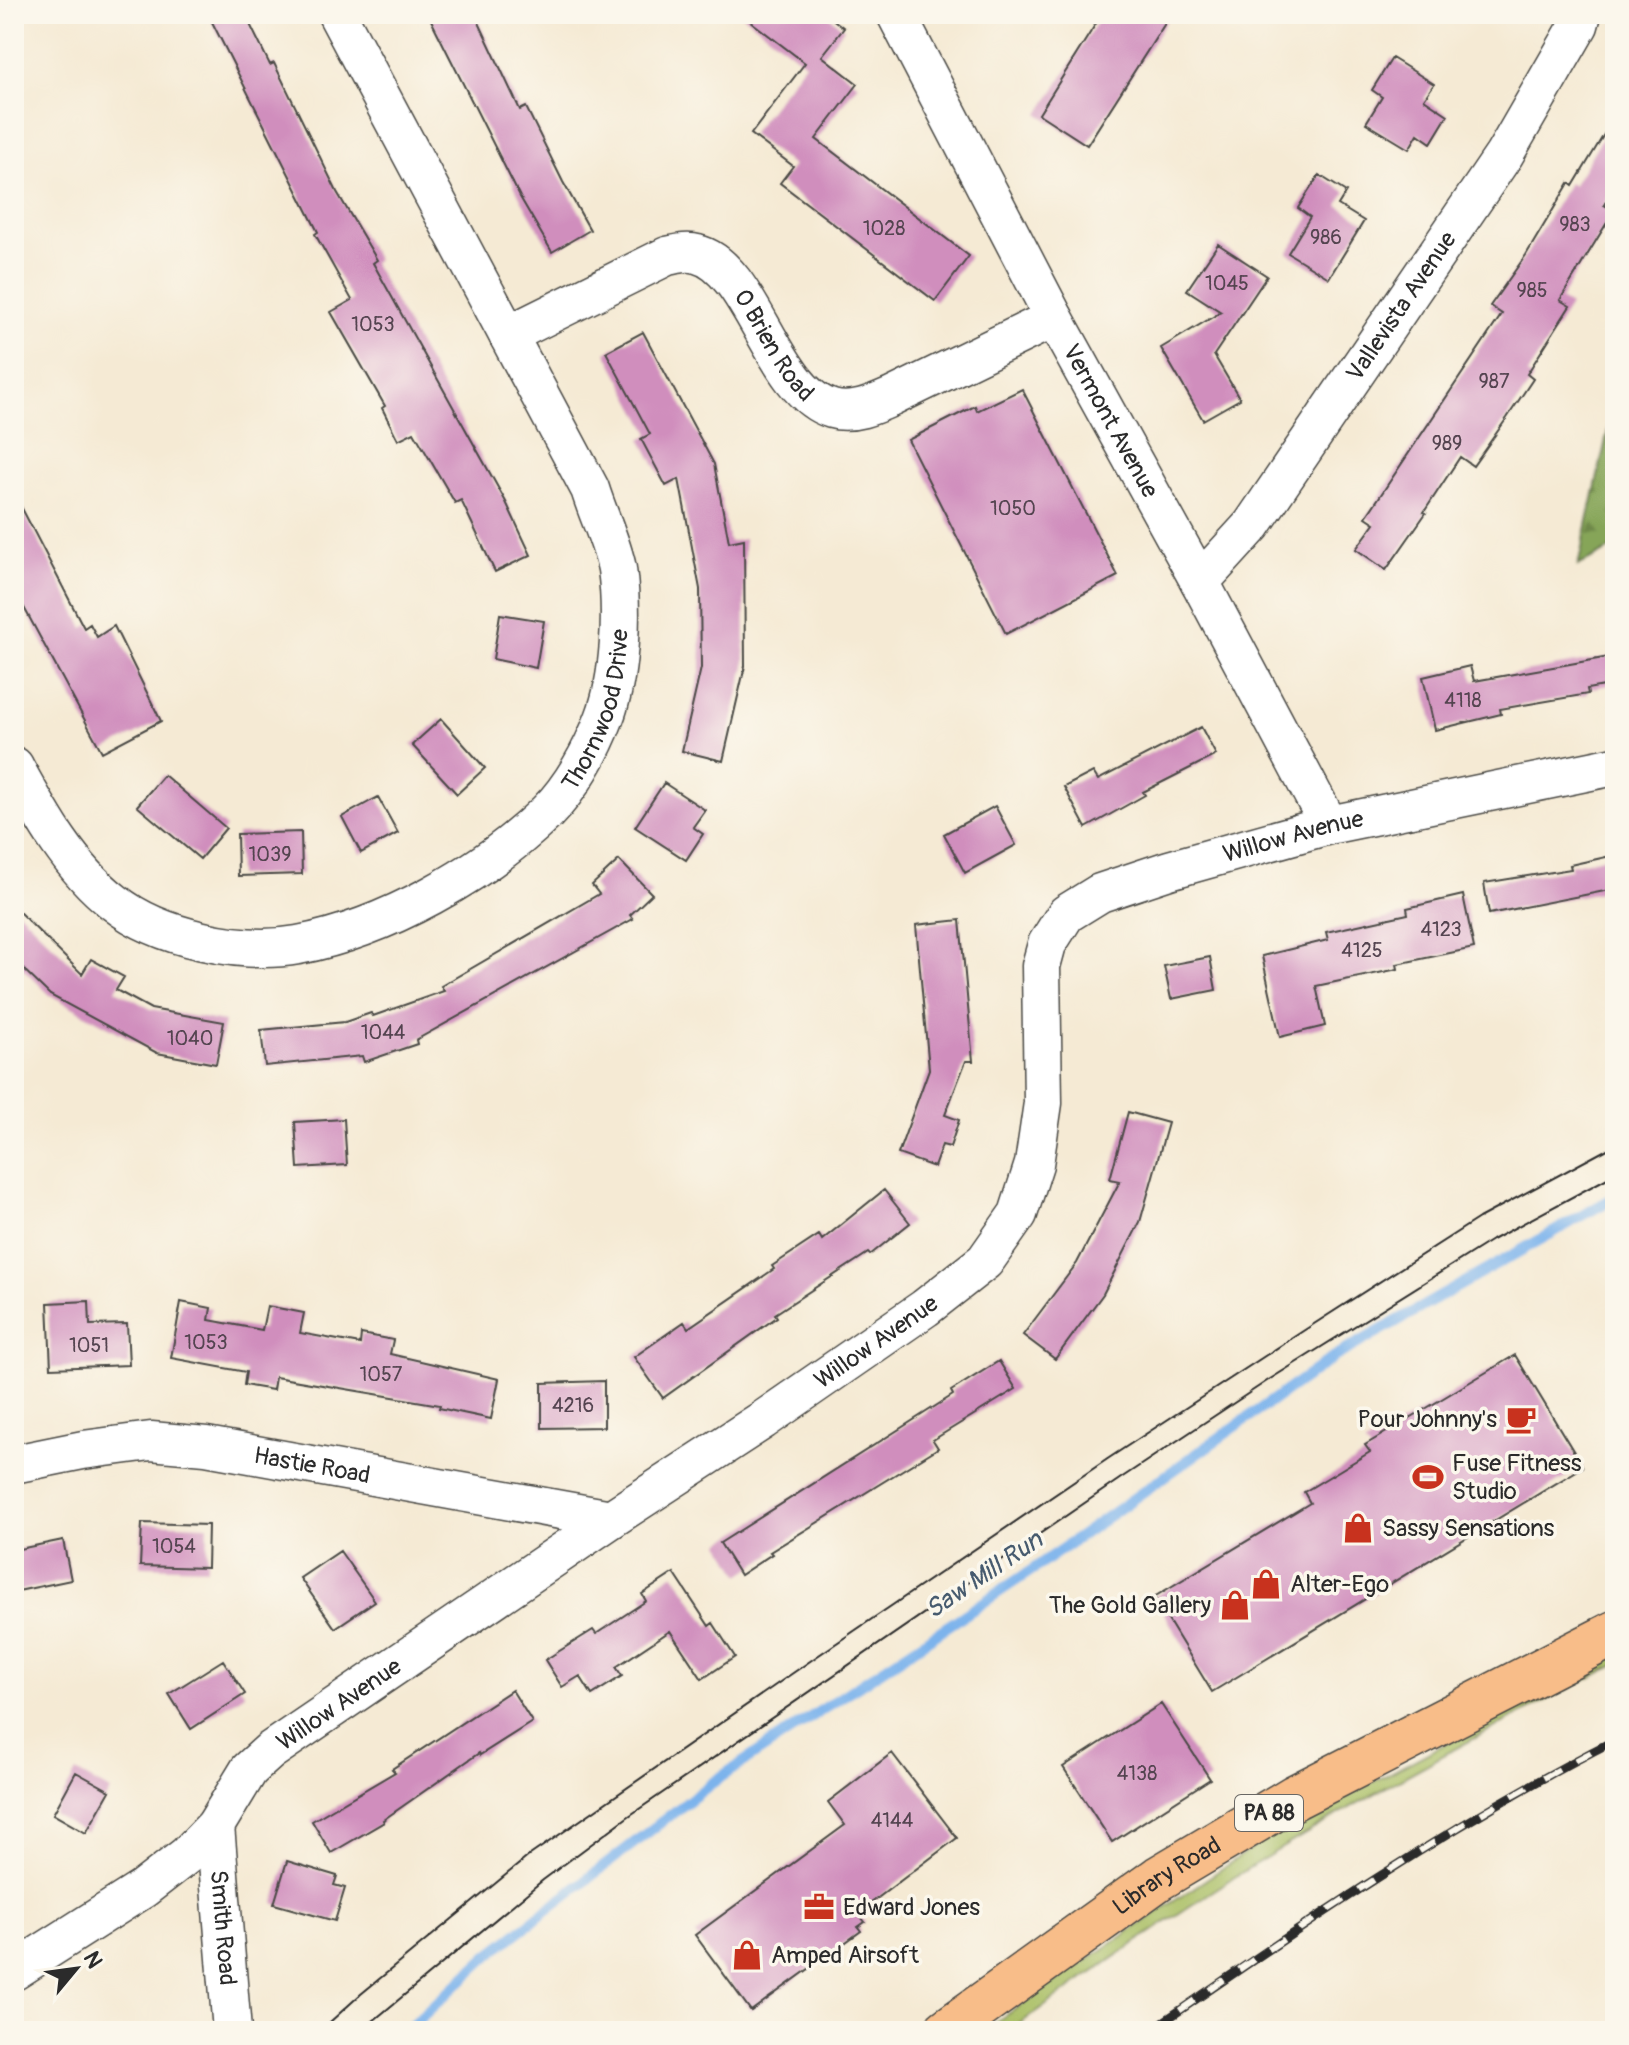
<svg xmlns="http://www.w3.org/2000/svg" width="1629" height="2045" font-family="Pangolin,sans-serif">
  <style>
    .forest { fill: url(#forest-firs); stroke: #586842; stroke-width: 2 }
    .green { fill: #a8be62; stroke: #6a7446; stroke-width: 2 }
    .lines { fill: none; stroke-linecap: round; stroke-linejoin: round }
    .stream { stroke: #7cb3ec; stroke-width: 11 }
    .building { fill: #d08ebd }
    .street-casing { stroke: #494844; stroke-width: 41 }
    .primary-casing { stroke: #494844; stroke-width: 47 }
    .street { stroke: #fff; stroke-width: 38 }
    .primary { stroke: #f8bd89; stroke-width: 44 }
    .tram { stroke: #2b2b2b; stroke-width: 2 }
    .rail-casing { stroke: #2b2b2b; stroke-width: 9 }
    .rail { stroke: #fbf7ec; stroke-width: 6; stroke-dasharray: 18; stroke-linecap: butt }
    .labels { text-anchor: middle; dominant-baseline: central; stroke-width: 7; stroke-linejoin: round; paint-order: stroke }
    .number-label { font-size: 20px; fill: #544450 }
    .shield { fill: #fbf7ec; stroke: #696865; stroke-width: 2 }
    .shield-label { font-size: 22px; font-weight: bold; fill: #2b2b2b }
    .street-label { font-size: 24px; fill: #2b2b2b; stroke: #fbf7ec }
    .poi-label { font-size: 24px; fill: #2b2b2b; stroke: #fbf7ec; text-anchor: start }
    .water-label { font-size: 26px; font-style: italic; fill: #475b6f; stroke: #fbf7ec }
  </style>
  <defs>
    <pattern id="forest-firs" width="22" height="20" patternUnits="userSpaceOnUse" patternTransform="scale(2)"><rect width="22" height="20" fill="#86a558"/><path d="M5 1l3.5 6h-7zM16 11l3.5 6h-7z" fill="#6e8749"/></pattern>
  </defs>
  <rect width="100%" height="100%" fill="#fbf7ec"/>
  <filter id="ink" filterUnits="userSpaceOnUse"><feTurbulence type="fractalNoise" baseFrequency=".0125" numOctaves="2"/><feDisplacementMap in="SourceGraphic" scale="16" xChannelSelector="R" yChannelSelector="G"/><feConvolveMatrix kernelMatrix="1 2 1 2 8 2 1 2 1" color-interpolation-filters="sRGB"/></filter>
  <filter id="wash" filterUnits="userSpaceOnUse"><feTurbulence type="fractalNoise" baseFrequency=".006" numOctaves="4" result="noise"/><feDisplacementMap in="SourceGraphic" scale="32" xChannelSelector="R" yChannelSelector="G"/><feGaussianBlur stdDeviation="1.8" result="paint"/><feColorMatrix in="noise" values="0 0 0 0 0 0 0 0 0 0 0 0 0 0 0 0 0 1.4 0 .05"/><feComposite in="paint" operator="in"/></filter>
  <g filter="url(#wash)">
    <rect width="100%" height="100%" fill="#f5ead4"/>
    <path class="forest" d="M1615,399v148l-37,19z"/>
    <path class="green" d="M1615,1653v12c-115,58 -229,120 -340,187 -91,55 -178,118 -266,179h-26l278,-189z"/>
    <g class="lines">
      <path class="stream" d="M406,2031l84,-77 222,-171 323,-215 299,-211 281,-160"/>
    </g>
    <g id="blocks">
      <path class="building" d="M208,14h37l25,51 4,-2 63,129 40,68 -4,3 133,239 25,53 -36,17 -34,-72 -6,3 -41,-71 -16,8 -16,-32 3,-2 -54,-94 21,-12 -37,-66 3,-2z
        M428,14h47l45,96 6,-3 37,75 27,48 -38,22 -32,-55z
        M741,14h85l18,14 -22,28 36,28 -42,55 153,117 -34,45 -155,-118 13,-17 -42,-32 54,-71z
        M1102,14h69l-84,131 -48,-31z
        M1392,58l42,26 -10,15 24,16 -17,28 -13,-9 -9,15 -43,-26 16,-26 -10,-7z
        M1615,116v70l-11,19 10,6 -54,89 10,6 -43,68 6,5 -26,39 -34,48 -13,-9 -36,55 2,1 -40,57 -30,-21 19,-26 -9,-6 136,-203 -12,-8 36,-51 43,-72 4,3z
        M1319,175l27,17 -8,13 26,16 -35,57 -41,-25 22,-36 -12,-9z
        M1218,244l49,32 -53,79 26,44 -37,21 -42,-72 60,-36 -34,-22z
        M643,332l71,132 15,78 15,-3 1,127 -22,95 -41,-10 19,-83 -1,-79 -21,-110 -13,7 -25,-47 9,-5 -44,-82z
        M1022,389l96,187 -112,58 -98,-194 67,-34 2,5z
        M14,493l70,135 6,-4 7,13 17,-11 47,95 -59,31 -88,-163z
        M500,614l44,7 -8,47 -43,-9z
        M1615,656v28l-28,5 1,5 -88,15 1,5 -66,16 -12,-53 47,-11 4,15z
        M441,719l44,49 -28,26 -45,-49z
        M1201,727l15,28 -73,37 2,3 -59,33 -22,-41 29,-15 5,8z
        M164,775l62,53 -26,31 -63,-53z
        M664,783l41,27 -12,17 10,7 -17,26 -51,-33z
        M378,797l20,36 -37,20 -19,-36z
        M995,806l21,39 -51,28 -21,-39z
        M301,832l1,42 -64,2 -1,-42z
        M1615,855v34l-126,25 -5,-31 87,-14 -1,-4z
        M619,860l33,34 -22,21 3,4 -217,121 1,4 -53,18 -2,-6 -97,10 -4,-36 84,-8 26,-9 2,3 71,-25 -3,-5 158,-92 -7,-9z
        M1463,895l11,53 -77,16 1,5 -82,17 9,40 -45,11 -18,-81 66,-16 -2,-8 82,-18 -1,-6z
        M14,907l68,67 9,-15 33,18 -8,13 35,19 73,13 -8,42 -59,-11 -107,-58 -36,-35z
        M960,920l13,141h-7l-21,54 14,5 -9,27 -8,-2 -8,22 -36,-13 31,-85 -13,-144z
        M1210,957l6,33 -45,9 -7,-33z
        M1128,1112l40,11 -28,99 -37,72 -48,65 -32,-24 54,-72 43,-82 -10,-2z
        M344,1119l3,46 -49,3 -3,-46z
        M884,1190l26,33 -40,32 -2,-2 -93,61 2,3 -114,81 -29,-41 50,-35 4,6 86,-59 -2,-3 47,-31 3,5z
        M89,1301l1,24 37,-1 2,41 -78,3 -3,-65z
        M181,1302l30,6 -2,12 53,10 5,-24 37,7 -4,20 60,11 1,-10 32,6 -3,14 109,25 -8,40 -52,-11 1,-3 -165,-28 -2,13 -29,-5 2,-13 -75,-14z
        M1515,1355l68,112 -371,225 -58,-95 156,-94 -6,-11 66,-40 -5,-7z
        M999,1361l17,28 -83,51 5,8 -168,104 2,2 -32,21 -20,-32 233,-148 -2,-4z
        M604,1381v46l-62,1v-45z
        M142,1523l66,2 -1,43 -67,-2z
        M63,1540l8,40 -53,11 -4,-20v-21z
        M340,1551l35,50 -40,27 -35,-50z
        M674,1573l35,53 4,-3 22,34 -33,22 -32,-48 -54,36 6,9 -30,19 -12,-19 -18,11 -17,-27 48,-30 3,4 50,-33 -4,-7z
        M223,1660l22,34 -54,35 -22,-35z
        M512,1690l20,32 -52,33 -1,-2 -96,67 1,2 -53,31 -19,-32 83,-49 -3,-3z
        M1161,1704l49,75 -98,63 -49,-75z
        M892,1753l65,85 -99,75 7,9 -7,5 3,4 -110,80 -56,-76 150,-110 -17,-23z
        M76,1772l34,19 -24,42 -33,-19z
        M287,1861l50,15 -3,9 11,3 -10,33 -61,-17z"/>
    </g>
  </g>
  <g filter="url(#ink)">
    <use href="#blocks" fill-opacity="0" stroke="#494844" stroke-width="2"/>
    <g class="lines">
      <g class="street-casing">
        <g id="street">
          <path id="s1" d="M896,14l158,304 146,264 129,243"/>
          <path id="s2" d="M508,335l159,-79c10,-2 20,-5 30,-2 55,13 76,138 135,155 20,6 42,-4 60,-12l162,-79"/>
          <path id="s3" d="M1200,582l52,-57 252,-370 75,-130 3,-11"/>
          <path id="s4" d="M14,766c27,49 55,101 100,136 45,36 128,53 184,43 87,-16 186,-72 249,-133 24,-24 45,-61 57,-93 16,-41 19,-106 13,-150 -5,-26 -19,-54 -27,-80l-253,-475"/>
          <path id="s5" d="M14,1464l69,-14 68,-9 55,5 405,73"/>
          <path id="s6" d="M215,1826l17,205"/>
          <path id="s7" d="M14,1971l129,-82 44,-34 28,-29 34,-56 21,-19 341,-232 152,-99 162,-112 60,-47 33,-47 16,-50 9,-61 -2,-137 6,-22 19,-30 34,-21 69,-23 160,-45 286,-59"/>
        </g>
      </g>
      <g class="primary-casing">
        <g id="primary">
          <path id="s8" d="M946,2031l213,-153 136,-81 320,-164"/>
        </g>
      </g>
      <use href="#street" class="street"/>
      <use href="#primary" class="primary"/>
      <path class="tram" d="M320,2031l41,-37 169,-139 286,-198 293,-199 194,-127 176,-113 136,-73
        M361,2031l182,-151 86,-64 492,-338 146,-97 225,-141 123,-66"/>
      <g class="rail-casing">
        <path id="rail" d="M1150,2031c150,-104 302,-208 465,-291"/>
      </g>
      <use href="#rail" class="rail"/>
    </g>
  </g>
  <defs>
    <g id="cafe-bare" transform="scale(2.4)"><path d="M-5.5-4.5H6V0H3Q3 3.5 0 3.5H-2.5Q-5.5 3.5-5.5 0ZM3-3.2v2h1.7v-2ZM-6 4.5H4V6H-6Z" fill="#c8321e" stroke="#fbf7ec" stroke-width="2.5" paint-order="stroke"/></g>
    <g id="stadium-bare" transform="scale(2.4)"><path d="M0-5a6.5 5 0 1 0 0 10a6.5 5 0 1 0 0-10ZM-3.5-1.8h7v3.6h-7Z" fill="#c8321e" stroke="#fbf7ec" stroke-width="2.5" paint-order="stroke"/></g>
    <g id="shop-bare" transform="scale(2.4)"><path d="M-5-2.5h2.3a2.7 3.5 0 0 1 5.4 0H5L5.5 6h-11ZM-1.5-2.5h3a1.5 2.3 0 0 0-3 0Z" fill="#c8321e" stroke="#fbf7ec" stroke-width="2.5" paint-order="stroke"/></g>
    <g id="office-bare" transform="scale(2.4)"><path d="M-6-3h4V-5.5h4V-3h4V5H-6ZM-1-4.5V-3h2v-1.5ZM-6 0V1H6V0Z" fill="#c8321e" stroke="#fbf7ec" stroke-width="2.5" paint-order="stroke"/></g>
  </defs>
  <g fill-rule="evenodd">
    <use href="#cafe-bare" x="1521" y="1419"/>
    <use href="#stadium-bare" x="1428" y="1477"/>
    <use href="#shop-bare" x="1358" y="1528"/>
    <use href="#shop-bare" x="1266" y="1584"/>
    <use href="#shop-bare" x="1235" y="1605"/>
    <use href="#office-bare" x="819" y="1907"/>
    <use href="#shop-bare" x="747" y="1955"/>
  </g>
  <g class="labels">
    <g class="number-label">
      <text x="1575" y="224">983</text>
      <text x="884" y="228">1028</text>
      <text x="1326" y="237">986</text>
      <text x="1227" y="283">1045</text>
      <text x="1532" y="290">985</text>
      <text x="373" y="324">1053</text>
      <text x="1494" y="381">987</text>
      <text x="1447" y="443">989</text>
      <text x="1013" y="508">1050</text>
      <text x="1463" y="700">4118</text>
      <text x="270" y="854">1039</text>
      <text x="1441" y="929">4123</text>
      <text x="1362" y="950">4125</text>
      <text x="383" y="1032">1044</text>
      <text x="190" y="1038">1040</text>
      <text x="206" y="1342">1053</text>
      <text x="89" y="1345">1051</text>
      <text x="381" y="1374">1057</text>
      <text x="573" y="1405">4216</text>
      <text x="174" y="1546">1054</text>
      <text x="1137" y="1773">4138</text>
      <text x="892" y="1820">4144</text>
    </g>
    <rect class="shield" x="1235" y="1795" width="68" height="36" rx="6"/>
    <g class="shield-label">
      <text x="1269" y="1813">PA 88</text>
    </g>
    <g class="street-label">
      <text stroke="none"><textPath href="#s3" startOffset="342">Vallevista Avenue</textPath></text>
      <text stroke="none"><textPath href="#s2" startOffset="330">O Brien Road</textPath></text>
      <text stroke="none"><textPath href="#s1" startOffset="460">Vermont Avenue</textPath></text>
      <text stroke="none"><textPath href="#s4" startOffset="766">Thornwood Drive</textPath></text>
      <text stroke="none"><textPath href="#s7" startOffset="1818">Willow Avenue</textPath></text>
      <text stroke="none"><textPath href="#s7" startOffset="1074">Willow Avenue</textPath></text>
      <text stroke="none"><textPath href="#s5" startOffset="302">Hastie Road</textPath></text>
      <text stroke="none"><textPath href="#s7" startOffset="426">Willow Avenue</textPath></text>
      <text stroke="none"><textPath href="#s8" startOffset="270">Library Road</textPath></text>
      <text stroke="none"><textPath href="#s6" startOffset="102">Smith Road</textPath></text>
    </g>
    <g class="poi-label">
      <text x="1497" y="1419" text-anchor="end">Pour Johnny's</text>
      <text x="1452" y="1463">Fuse Fitness<tspan x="1452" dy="28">Studio</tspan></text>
      <text x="1382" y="1528">Sassy Sensations</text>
      <text x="1290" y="1584">Alter-Ego</text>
      <text x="1211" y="1605" text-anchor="end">The Gold Gallery</text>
      <text x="843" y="1907">Edward Jones</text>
      <text x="771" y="1955">Amped Airsoft</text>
    </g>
    <g class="water-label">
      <text transform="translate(984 1575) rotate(-34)">Saw Mill Run</text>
    </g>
  </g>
  <rect width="1629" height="2045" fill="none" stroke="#fbf7ec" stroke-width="48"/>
  <g transform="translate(76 1969) rotate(61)" stroke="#fbf7ec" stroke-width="6" paint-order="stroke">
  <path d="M0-6L14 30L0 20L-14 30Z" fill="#2b2b2b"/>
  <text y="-12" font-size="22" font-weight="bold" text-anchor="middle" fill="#2b2b2b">N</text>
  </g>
</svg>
